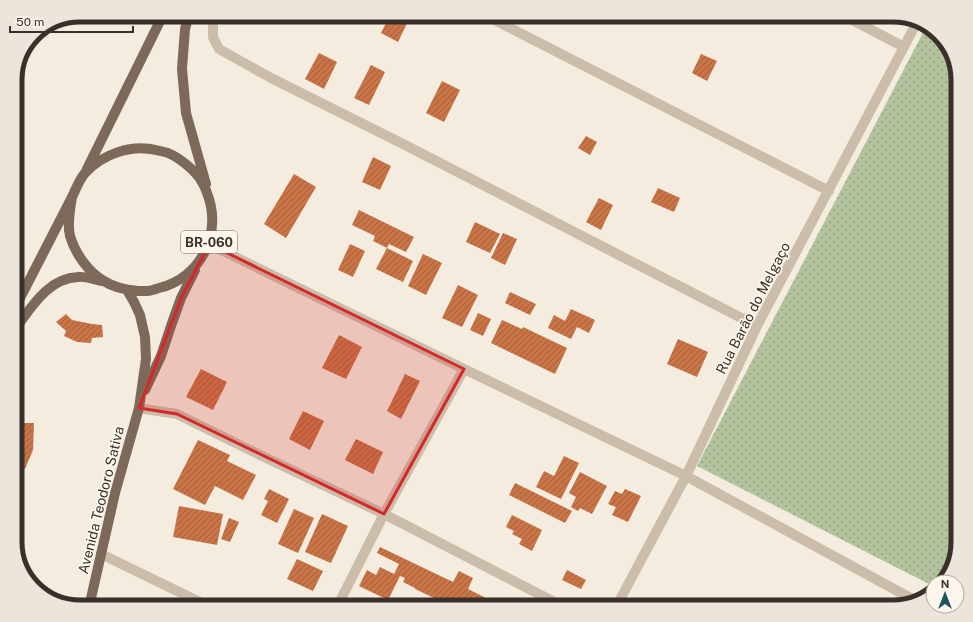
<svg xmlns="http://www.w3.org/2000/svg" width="973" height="622" font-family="'Public Sans',sans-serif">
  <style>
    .grass { fill: url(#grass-dots) }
    .building { fill: url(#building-hatch) }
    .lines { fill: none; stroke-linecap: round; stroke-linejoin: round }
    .minor { stroke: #ccbdaa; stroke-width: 10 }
    .primary { stroke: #7c695a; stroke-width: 10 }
    .marked { fill: #d62828; fill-opacity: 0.2; stroke: #d62828; stroke-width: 3; stroke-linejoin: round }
    .labels { text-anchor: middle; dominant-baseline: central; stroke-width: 3.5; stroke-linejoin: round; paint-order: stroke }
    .shield { fill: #fbf5eb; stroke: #736b64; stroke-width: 1 }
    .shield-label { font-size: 13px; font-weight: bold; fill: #39302a }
    .street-label { font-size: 14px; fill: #39302a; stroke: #fbf5eb }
    .rim { fill: none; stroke: #39302a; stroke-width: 5 }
  </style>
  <defs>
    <pattern id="grass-dots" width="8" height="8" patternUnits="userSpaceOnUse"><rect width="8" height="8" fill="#b3c39e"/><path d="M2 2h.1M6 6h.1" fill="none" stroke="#939f81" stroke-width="1.8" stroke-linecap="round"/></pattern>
    <pattern id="building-hatch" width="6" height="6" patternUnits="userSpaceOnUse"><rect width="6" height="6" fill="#c97447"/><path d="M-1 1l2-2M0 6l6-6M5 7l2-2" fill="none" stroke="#a4603b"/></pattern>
  </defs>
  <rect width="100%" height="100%" fill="#f3ecdf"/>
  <path class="grass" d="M927,25l2,1 20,22 9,28v466l-11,36 -4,4h-10v4l-236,-120z"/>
  <path class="building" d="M390,15h21l-13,27 -17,-9z
    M319,53l18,9 -13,27 -19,-10z
    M701,54l16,7 -10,20 -15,-8z
    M371,65l14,7 -16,33 -15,-7z
    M442,81l18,9 -16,32 -18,-9z
    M586,136l11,6 -7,13 -12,-7z
    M373,157l18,9 -11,24 -18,-8z
    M294,174l22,13 -30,51 -22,-14z
    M658,188l22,10 -6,14 -23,-10z
    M599,198l14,7 -12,25 -15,-8z
    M359,210l55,27 -8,15 -17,-8 -2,4 -14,-7 2,-5 -23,-11z
    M475,222l25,12 -10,19 -24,-11z
    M503,233l14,6 -12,26 -14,-7z
    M350,244l15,7 -12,26 -15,-7z
    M387,248l26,13 -10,21 -27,-13z
    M423,254l19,9 -16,32 -18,-9z
    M458,285l20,10 -16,32 -20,-9z
    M510,292l26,12 -6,11 -25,-12z
    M571,309l24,11 -6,13 -12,-6 -6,12 -23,-11 6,-13 11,6z
    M478,313l13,6 -8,17 -13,-6z
    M66,314l6,6 20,4 10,1 1,12 -11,1 -1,5 -14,-1 -13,-6 2,-5 -10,-9z
    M502,320l20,9 1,-2 44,21 -12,26 -64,-31z
    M339,335l23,12 -16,32 -24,-11z
    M678,339l30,13 -11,25 -30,-13z
    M201,369l26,13 -14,28 -27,-13z
    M405,374l15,7 -19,38 -14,-8z
    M303,411l21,10 -14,29 -21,-11z
    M18,423h16l-1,27 -8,19 -10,-5v-22l3,1z
    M356,439l27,13 -10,22 -28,-14z
    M198,440l32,15 -3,6 29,14 -13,25 -28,-14 -10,19 -32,-16z
    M564,456l15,7 -18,36 -25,-12 8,-16 10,5z
    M580,472l27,14 -15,28 -12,-6 -2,3 -7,-4 5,-10 -7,-4z
    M515,483l57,28 -7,12 -56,-28z
    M269,489l20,10 -12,24 -16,-8 7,-14 -4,-2z
    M625,489l16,7 -13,26 -16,-7 4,-8 -8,-3 7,-13 7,3z
    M179,506l44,8 -6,31 -44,-8z
    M294,509l20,9 -16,35 -20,-9z
    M322,514l26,12 -17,37 -26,-11z
    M512,515l30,15 -10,21 -13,-7 3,-5 -10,-5 2,-3 -8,-4z
    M15,518l7,3 -4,10 -3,-1z
    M229,518l10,4 -9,20 -9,-3z
    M380,547l73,35 6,-11 14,7 -5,11 28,14 -2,3 3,1h-44l-38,-18v-1l-12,-6 2,-4 -5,-2 -12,24 -29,-14 8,-16 9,5 4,-8 14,7 5,-10 -22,-11z
    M297,559l26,12 -10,20 -26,-12z
    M567,570l19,10 -5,9 -19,-9z
    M513,600l15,7h-18z"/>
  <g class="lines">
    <path class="minor" d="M215,15l-2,6v16l6,12 52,29 134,67 352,181
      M485,15l344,176
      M843,15l61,32
      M209,244l255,125 222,107 230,125
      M139,408l38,6 83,41 124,59 180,93
      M101,554l109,53
      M337,607l47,-93 80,-145
      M616,607l70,-131 71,-150 160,-304"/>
    <path class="primary" d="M189,15l-4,14 -3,40 4,44 20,71
      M87,169l76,-154
      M15,308l57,-111c4,-8 7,-17 13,-24 18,-19 46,-29 71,-23 4,1 9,2 12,3 12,5 28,18 34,29 2,3 4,8 5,11 16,40 -6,85 -48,95 -4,1 -8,3 -12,3 -2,0 -6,0 -9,0 -11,-1 -25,-4 -34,-10 -16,-9 -29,-28 -34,-45 -3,-13 0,-26 2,-39
      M15,329c16,-21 33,-51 63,-52 8,-1 17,3 24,4
      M145,390l16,-34 11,-33 9,-25 14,-28
      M89,607l26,-114 24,-85 7,-49 -1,-22 -5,-22 -6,-13 -7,-12"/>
  </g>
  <path class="marked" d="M209,244l255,125 -80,145 -207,-100 -38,-6 42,-110z"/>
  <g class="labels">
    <rect class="shield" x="181" y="231" width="56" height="22" rx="3"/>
    <g class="shield-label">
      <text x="209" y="242">BR-060</text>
    </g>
    <g class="street-label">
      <text transform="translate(753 308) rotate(-63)">Rua Barão do Melgaço</text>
      <text transform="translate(101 500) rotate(-76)">Avenida Teodoro Sativa</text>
    </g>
  </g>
  <path d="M0 0H973V622H0ZM80 22H893A58 58 0 0 1 951 80V542A58 58 0 0 1 893 600H80A58 58 0 0 1 22 542V80A58 58 0 0 1 80 22Z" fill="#ebe5dc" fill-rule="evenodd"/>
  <path class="rim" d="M80 22H893A58 58 0 0 1 951 80V542A58 58 0 0 1 893 600H80A58 58 0 0 1 22 542V80A58 58 0 0 1 80 22Z"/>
  <g transform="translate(945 594)"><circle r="19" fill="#fbf5eb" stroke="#ada69e"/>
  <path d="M0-3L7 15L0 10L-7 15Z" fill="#1e525c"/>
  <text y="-6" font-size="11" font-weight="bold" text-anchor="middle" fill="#39302a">N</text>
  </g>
  <path d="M10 26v6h123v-6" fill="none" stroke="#39302a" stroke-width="2"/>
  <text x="16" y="26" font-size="12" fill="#39302a" stroke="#fbf5eb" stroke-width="3" paint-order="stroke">50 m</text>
</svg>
